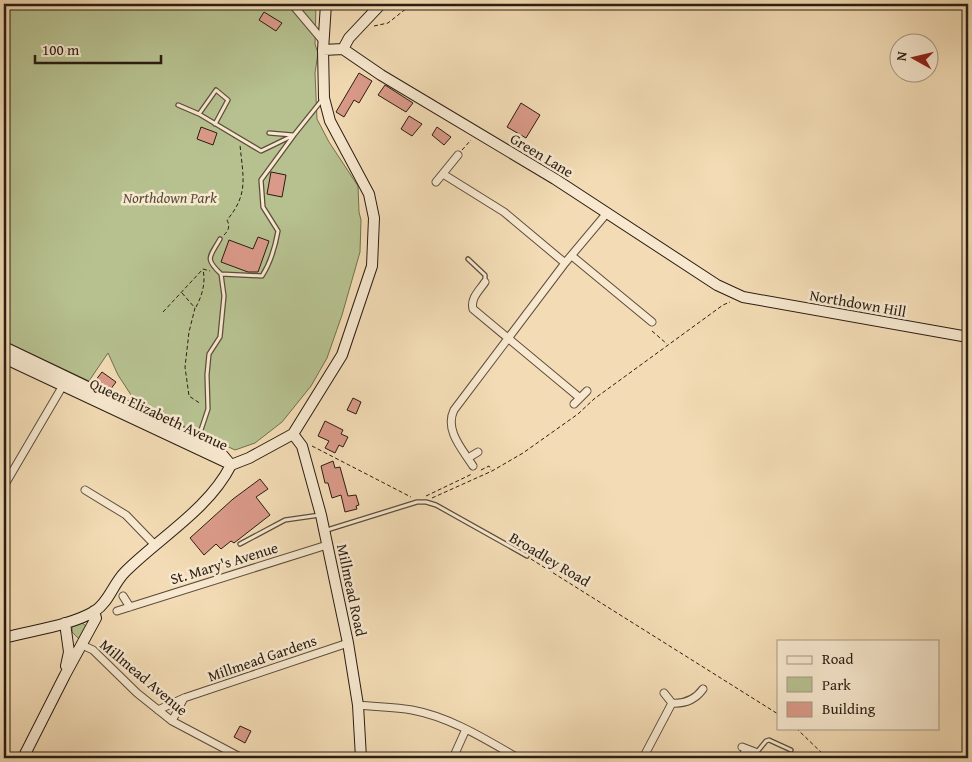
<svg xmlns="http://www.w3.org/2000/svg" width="972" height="762" font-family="'Gentium Book Plus',serif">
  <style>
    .green { fill: #b7c190; stroke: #706f51 }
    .building { fill: #da9a89; stroke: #2a1d12 }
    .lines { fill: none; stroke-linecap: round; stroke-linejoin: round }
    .lane-casing { stroke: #5c4d3b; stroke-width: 5.5 }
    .street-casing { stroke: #5c4d3b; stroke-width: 9 }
    .secondary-casing { stroke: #2a1d12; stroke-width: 12 }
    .path { stroke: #2a1d12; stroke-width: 1; stroke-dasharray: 4 2.5; stroke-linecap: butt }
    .lane { stroke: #f7e8cf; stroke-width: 3 }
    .street { stroke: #f7e8cf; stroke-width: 7 }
    .secondary { stroke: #f7e8cf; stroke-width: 10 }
    .labels { text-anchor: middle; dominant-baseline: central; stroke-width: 5; stroke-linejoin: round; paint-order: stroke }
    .street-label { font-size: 15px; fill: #2a1d12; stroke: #f7e8cf }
    .park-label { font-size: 15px; font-style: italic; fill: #544e38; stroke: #f7e8cf }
  </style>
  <rect width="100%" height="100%" fill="#f3dcb5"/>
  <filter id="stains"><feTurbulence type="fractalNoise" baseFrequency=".004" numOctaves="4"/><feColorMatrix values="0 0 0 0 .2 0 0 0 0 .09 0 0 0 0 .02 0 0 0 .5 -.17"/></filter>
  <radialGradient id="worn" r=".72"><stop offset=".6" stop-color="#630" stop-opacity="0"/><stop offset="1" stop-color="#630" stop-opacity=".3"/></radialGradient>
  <path class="green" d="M4,4h312l-1,40 3,9 -3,20 2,46 12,23 29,44 1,26 2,8 -1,32 -18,63 -15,43 -16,28 -29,36 -27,21 -20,7 -98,-46 -19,-29 -10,-22 -19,28 -85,-40z
    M81,622l5,4 -4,13 -4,-1 -6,-6v-6z"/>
  <path class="building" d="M264,12l18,11 -6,8 -17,-11z
    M359,73l13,8 -13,22 -5,-3 -10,17 -8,-5z
    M385,85l28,18 -7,9 -28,-17z
    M521,103l19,12 -14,23 -19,-11z
    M409,116l13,8 -10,12 -11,-7z
    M201,127l16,6 -4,12 -16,-6z
    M437,127l14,10 -7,8 -12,-10z
    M271,172l15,3 -4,22 -15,-3z
    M258,237l11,4 -11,31h-10l-27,-10 8,-22 24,9z
    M102,372l14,10 -6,8 -15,-9z
    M353,398l8,4 -5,12 -9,-4z
    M325,421l18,9 -2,4 7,3 -5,10 -4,-2 -4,8 -10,-5 4,-7 -11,-5z
    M333,461l2,7 5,-1 8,29 8,-1 3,10 -3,1 1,3 -12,3 -4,-17 -9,3 -4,-15h-3l-4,-17z
    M260,479l8,10 -12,8 14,18 -36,28 -3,-2 -10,8 -5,-5 -12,11 -14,-17 43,-39z
    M240,726l11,5 -6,12 -11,-6z"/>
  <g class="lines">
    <g class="lane-casing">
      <path id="lane" d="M178,105l21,9 62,37 33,-16 28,-35
        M199,114l17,-24 12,10 -13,24
        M269,133l24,2
        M220,239c-10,18 -16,19 1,35
        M468,259l17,16v6
        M198,439l10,-30 -1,-34 2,-21 11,-17 4,-41 -3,-22 41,2c9,-14 13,-28 16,-45l-15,-24 -2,-27 33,-45
        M327,530l90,-28h9l10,3 91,51
        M240,544l45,-24 35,-5
        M757,752l9,-11 3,-1 22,10"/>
    </g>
    <g class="street-casing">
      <path id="street" d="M292,4l32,38
        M443,174l61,38 61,51
        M436,182l22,-27
        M572,256l80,66
        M485,282c-5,8 -15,16 -12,27l107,89
        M574,404l13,-13
        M468,458l10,-6
        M473,466c-10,-16 -29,-36 -19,-56l111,-147 42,-50
        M4,486l61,-104
        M85,490l41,25 28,29
        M123,596l7,11
        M117,611l210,-66
        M82,645l11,5 44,43 35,28 70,37
        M672,703c13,1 23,-3 31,-14
        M358,705c18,2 37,2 54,5 38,7 73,29 106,48
        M158,710l26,-12 164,-55
        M172,721l12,-23
        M742,747l13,5
        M453,758l13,-29
        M643,758l29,-55 -8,-10
        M741,758l6,-9"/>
    </g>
    <g class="secondary-casing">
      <path id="secondary" d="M343,49l6,-11 32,-34
        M323,50l20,-1 38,26 174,104 162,106 26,12 225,40
        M4,347l194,93 23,13 10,12
        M4,358l226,106
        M293,434l9,12 19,69 27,128 10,62 3,53
        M65,623l4,29 -3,14
        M4,638c28,-8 66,-12 91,-27 14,-9 18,-27 30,-39 35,-35 83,-62 106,-107l18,-7 44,-24 49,-79 30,-89 2,-48 -5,-24 -39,-73 -6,-23 -1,-48 3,-46
        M23,758l42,-83 31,-57 -2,-7"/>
    </g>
    <path class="path" d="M374,26l14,-3 24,-19
      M462,150l9,-10
      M224,235c5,-5 6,-9 3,-15 22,-26 16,-43 13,-75
      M203,269l7,2
      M182,293l13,15 -6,24 -4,35 4,29 12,8
      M196,307c6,-11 10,-25 7,-37
      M163,312l40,-43
      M652,331l15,13
      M312,446l99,51
      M481,470l8,-4 2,4
      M426,496l46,-22
      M432,498l60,-27 31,-18 55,-39 16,-15 129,-94 7,-3
      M531,559l247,155
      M796,728l31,30"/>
    <use href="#lane" class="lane"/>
    <use href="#street" class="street"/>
    <use href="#secondary" class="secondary"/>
  </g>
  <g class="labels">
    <g class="street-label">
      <text transform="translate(542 155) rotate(31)">Green Lane</text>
      <text transform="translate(858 303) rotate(10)">Northdown Hill</text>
      <text transform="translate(159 414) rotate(25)">Queen Elizabeth Avenue</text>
      <text transform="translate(550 559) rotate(31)">Broadley Road</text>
      <text transform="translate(224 563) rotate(-17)">St. Mary's Avenue</text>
      <text transform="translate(352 590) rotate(78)">Millmead Road</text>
      <text transform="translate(262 658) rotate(-19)">Millmead Gardens</text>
      <text transform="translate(144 677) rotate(40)">Millmead Avenue</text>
    </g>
    <g class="park-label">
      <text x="170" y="197">Northdown Park</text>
    </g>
  </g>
  <rect width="972" height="762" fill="none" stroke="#f3dcb5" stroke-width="20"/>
  <rect x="5" y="5" width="962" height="752" fill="none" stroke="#2a1d12" stroke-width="2.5"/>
  <rect x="10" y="10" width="952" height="742" fill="none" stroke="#2a1d12"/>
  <rect x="777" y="640" width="162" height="90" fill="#f7e8cf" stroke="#a59783"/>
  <rect x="787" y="656" width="25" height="8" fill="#f7e8cf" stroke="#a59783"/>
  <text x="822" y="664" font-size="15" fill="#2a1d12">Road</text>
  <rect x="787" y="677" width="25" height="15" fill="#b7c190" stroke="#a59783"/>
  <text x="822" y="690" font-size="15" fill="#2a1d12">Park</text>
  <rect x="787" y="702" width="25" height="15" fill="#da9a89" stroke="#a59783"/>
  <text x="822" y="714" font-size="15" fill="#2a1d12">Building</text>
  <g transform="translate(914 58) rotate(278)"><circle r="24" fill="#f7e8cf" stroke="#a59783"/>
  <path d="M0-4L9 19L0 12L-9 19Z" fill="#8f2418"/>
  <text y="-8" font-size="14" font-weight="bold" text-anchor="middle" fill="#2a1d12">N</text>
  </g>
  <path d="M35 55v8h126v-8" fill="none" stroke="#2a1d12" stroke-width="2.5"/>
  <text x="42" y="55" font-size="15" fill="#2a1d12" stroke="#f7e8cf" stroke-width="4" paint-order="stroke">100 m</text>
  <rect width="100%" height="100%" filter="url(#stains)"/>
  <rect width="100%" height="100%" fill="url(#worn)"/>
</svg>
